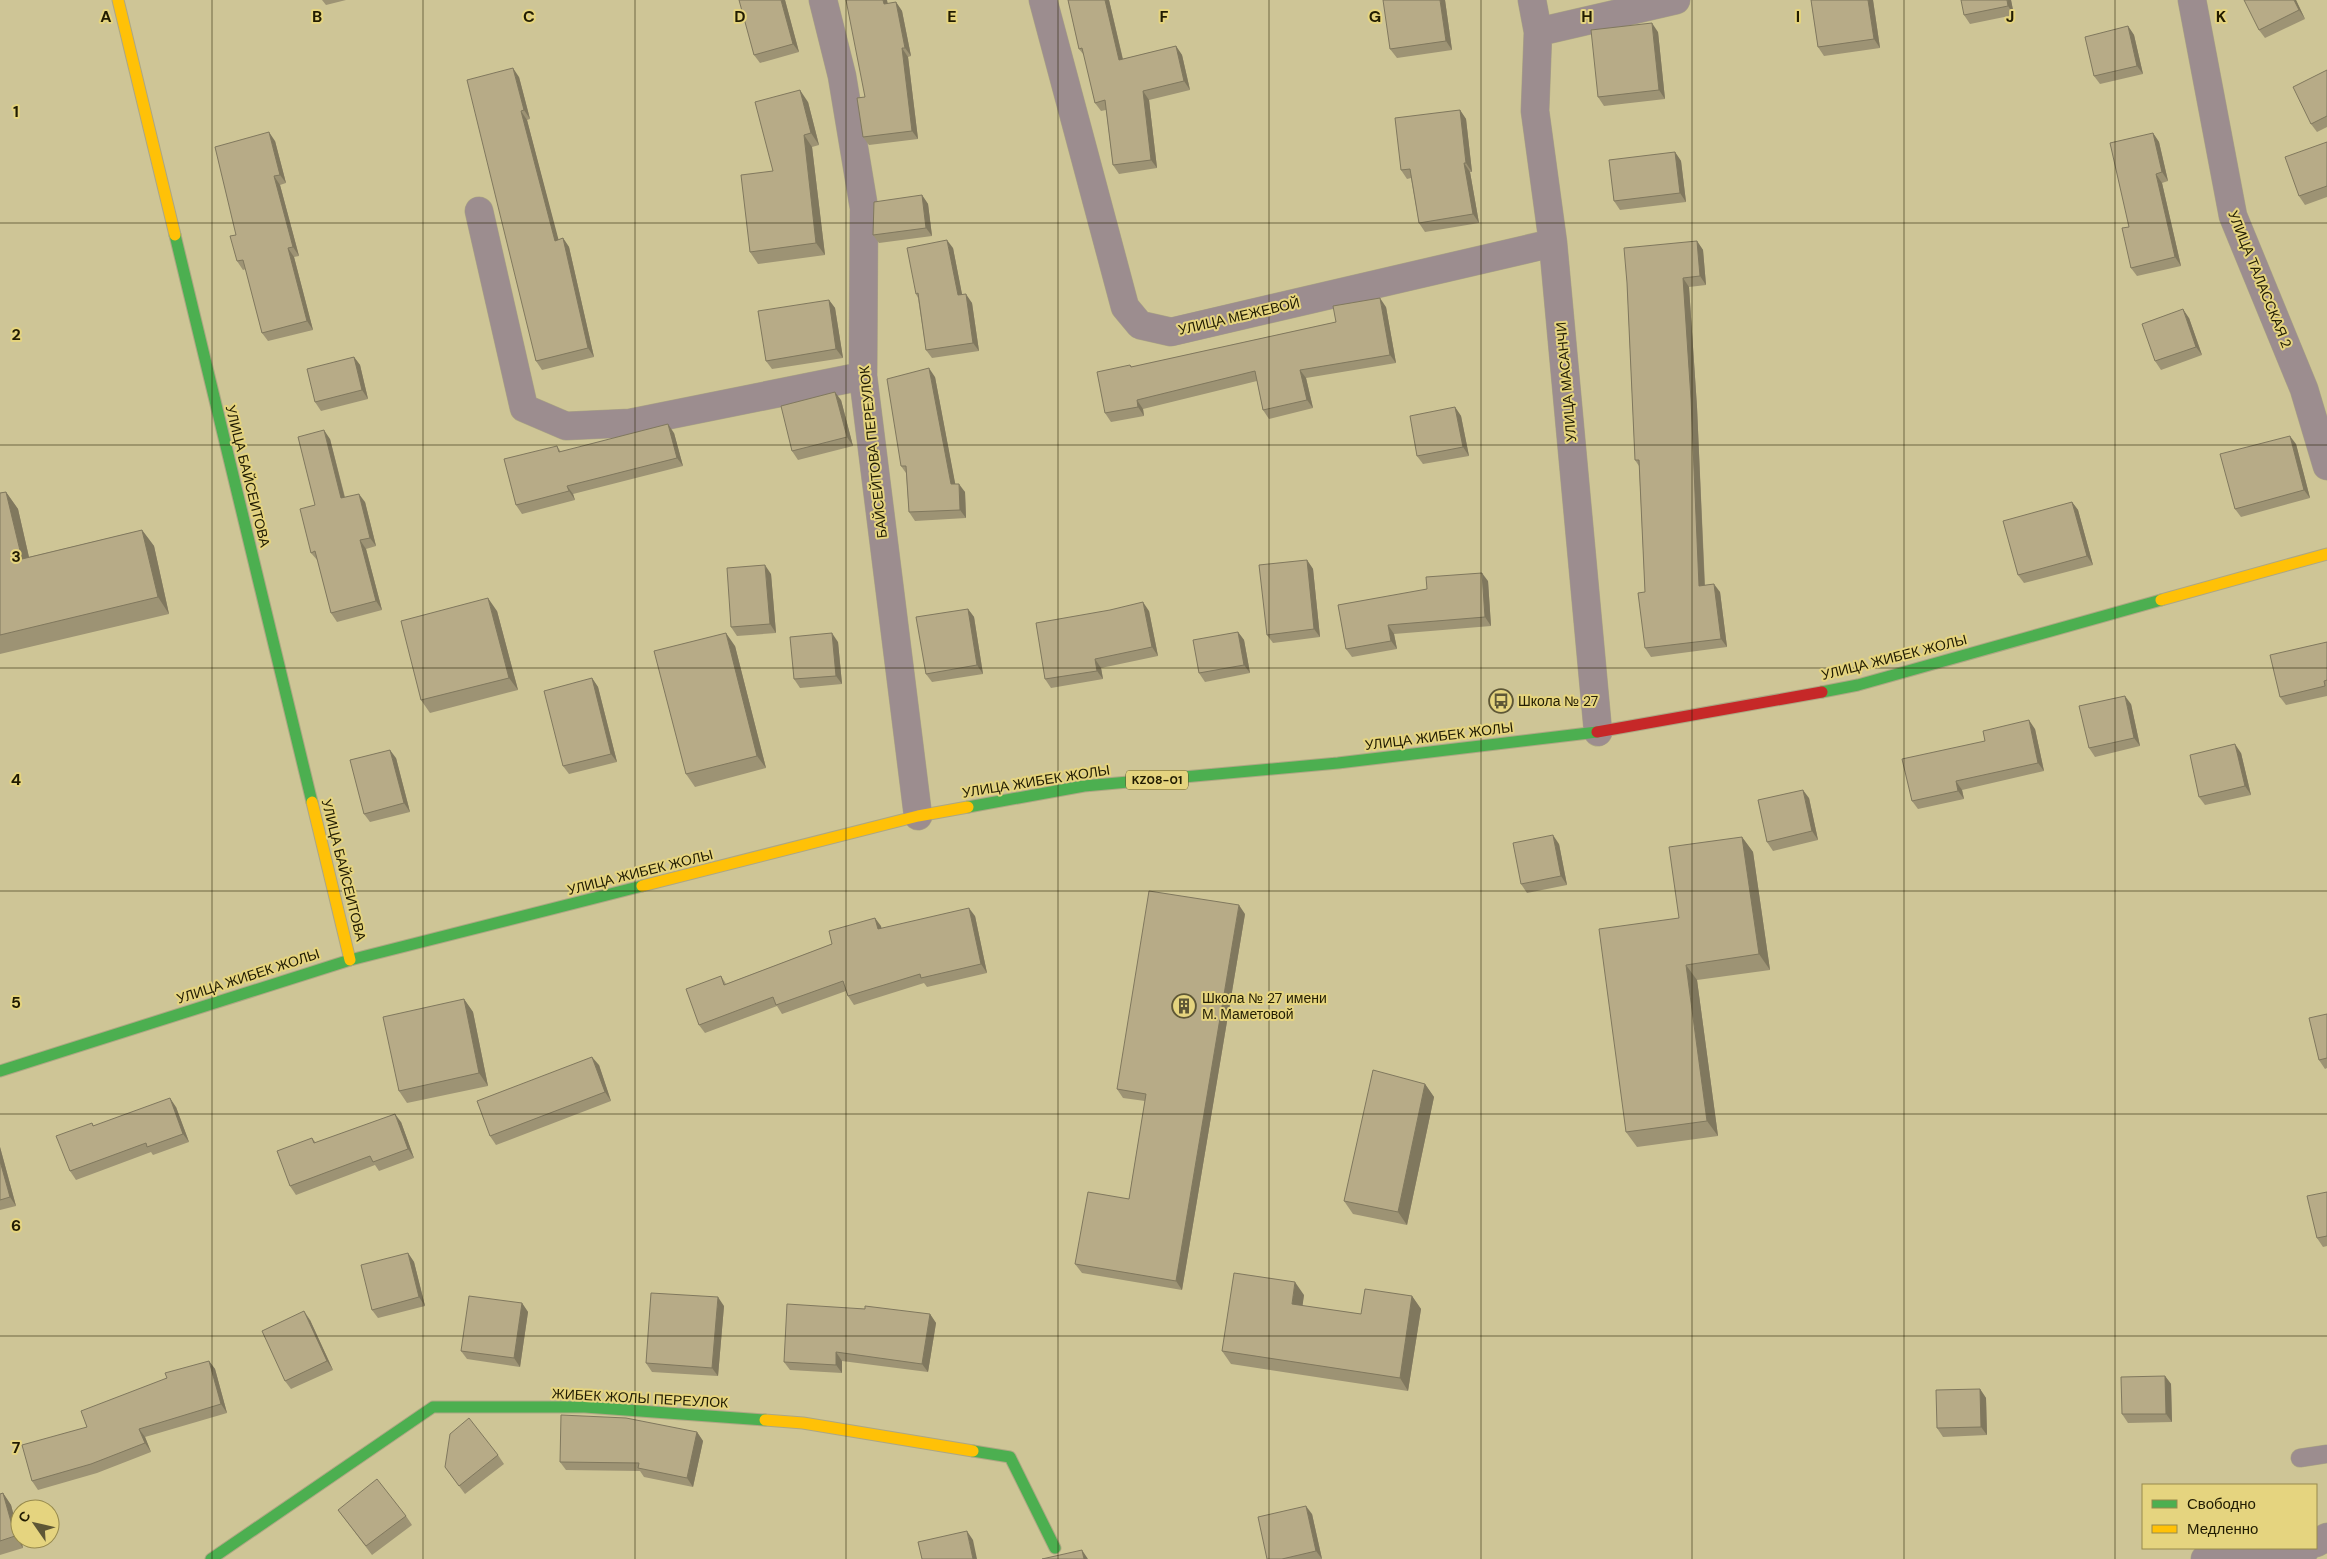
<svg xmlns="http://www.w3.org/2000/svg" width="2327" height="1559" font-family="'DM Sans',sans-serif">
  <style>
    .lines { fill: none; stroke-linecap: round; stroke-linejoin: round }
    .lane-casing { stroke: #ada783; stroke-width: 19 }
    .street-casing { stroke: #ada783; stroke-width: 29 }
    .fast-casing { stroke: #ada783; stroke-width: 13 }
    .slow-casing { stroke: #ada783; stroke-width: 13 }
    .jam-casing { stroke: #ada783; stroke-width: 13 }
    .lane { stroke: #9c8d8f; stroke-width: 18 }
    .street { stroke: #9c8d8f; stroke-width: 28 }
    .fast { stroke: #4caf50; stroke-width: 11 }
    .slow { stroke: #ffc107; stroke-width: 11 }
    .jam { stroke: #c62828; stroke-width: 11 }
    .wall { fill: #9d9374 }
    .shaded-wall { fill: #80785e }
    .building { fill: #b7ab87; stroke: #80785e }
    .grid { fill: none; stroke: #211c02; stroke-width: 1; stroke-opacity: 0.55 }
    .labels { text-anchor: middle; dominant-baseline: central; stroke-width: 4; stroke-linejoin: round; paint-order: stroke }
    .shield { fill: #e5d47f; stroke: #5c5328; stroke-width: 1 }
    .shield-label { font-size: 12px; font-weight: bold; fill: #211c02 }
    .street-label { font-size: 14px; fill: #211c02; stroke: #e5d47f }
    .poi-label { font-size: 14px; fill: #211c02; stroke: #e5d47f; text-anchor: start }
    .grid-label { font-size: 16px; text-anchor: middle; font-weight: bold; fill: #211c02; stroke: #e5d47f; stroke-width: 4; stroke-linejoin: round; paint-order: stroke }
  </style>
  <rect width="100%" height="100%" fill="#cec596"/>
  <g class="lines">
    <g class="lane-casing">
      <path id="lane" d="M2300,1458l27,-4"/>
    </g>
    <g class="street-casing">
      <path id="street" d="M823,0l19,76 22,132 -1,168 55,440
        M1043,0l82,307 15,18 31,7 382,-89
        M1532,0l6,32 -3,79 18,132 45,489
        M2192,0l41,216 71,173 23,77
        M1538,32l138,-32
        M479,211l45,197 42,18 64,-3 233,-47
        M2316,1543l11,-6
        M2205,1559l98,-9 4,-2"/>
    </g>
    <g class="fast-casing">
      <path id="fast" d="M175,235l137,567
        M1822,692l36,-7 303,-85
        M968,807l116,-21 254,-23 259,-31
        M0,1071l350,-111 292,-74
        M973,1451l37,6 45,91
        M211,1559l222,-152h152l180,13"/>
    </g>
    <g class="slow-casing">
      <path id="slow" d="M118,0l57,235
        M2161,600l166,-46
        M312,802l38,158
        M642,886l276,-70 50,-9
        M765,1420l38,3 170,28"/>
    </g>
    <g class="jam-casing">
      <path id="jam" d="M1597,732l225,-40"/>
    </g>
    <use href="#lane" class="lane"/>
    <use href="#street" class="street"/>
    <use href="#fast" class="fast"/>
    <use href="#slow" class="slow"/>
    <use href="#jam" class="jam"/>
  </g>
  <path class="wall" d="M322,0h24l-20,5z
    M785,0l14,52 -39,11 -6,-8z
    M1068,0h41l14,59 53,-13 6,9 8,35 -41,10 8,68 -38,6 -6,-9 -7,-55 -5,1 -6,-8 -11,-48 -5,-6z
    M1445,0l7,50 -55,8 -7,-9z
    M1811,0h62l7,48 -56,8 -6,-9z
    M2011,0l3,15 -44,9 -6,-9z
    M2296,0l9,19 -40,19 -6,-8z
    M896,2l6,9 9,45 -3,1 10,82 -49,6 -6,-8 2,-40 23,-93z
    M2128,26l6,9 9,39 -43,10 -6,-8z
    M1658,32l7,67 -61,7 -6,-9z
    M2327,70v57l-10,5 -6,-8z
    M519,77l11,42 -3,1 31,120 5,-2 6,9 25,110 -52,13 -6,-9z
    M808,102l11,43 -7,2 13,108 -67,9 -8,-12 23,-81z
    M1460,110l6,9 6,53h-2l9,51 -54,9 -6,-9 -8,-45 -4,1 -6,-9z
    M2153,133l6,9 9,39 -6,2 19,83 -44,10 -6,-8 -2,-41z
    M275,141l11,42 -6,2 19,71 -5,1 19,73 -45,11 -6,-8 -16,-64 -3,1 -6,-9 -1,-26z
    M2327,142v55l-22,8 -6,-9z
    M1675,152l6,9 5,41 -66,8 -6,-9z
    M922,195l6,9 4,32 -53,7 -6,-8z
    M1697,241l6,9 3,35 -17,2 8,120 8,178 15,7 7,55 -76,10 -6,-9v-56l-6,-126 -4,-6 -8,-177z
    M953,248l9,47 10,8 7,48 -47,7 -6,-8 -8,-52 -2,-4z
    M829,300l6,8 8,50 -71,11 -6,-8z
    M1386,307l10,56 -90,15 7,30 -44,11 -6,-9 -6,-29 -114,28 1,7 -33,6 -6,-9 25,-48 2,2 204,-45z
    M2189,318l13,37 -41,15 -6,-9z
    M354,357l6,8 8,34 -47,12 -6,-9z
    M935,377l20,107 10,8 1,26 -51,3 -6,-9 -3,-39 -5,-7z
    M841,400l12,46 -55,14 -6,-9z
    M1455,407l6,9 8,40 -46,8 -6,-8z
    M674,433l9,33 -110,28 2,6 -53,14 -6,-9 41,-59 4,6z
    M330,439l15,58 20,5 11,44 -10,3 16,61 -45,12 -6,-9 -13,-52 -7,-8 4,-48z
    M2296,444l14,54 -69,19 -6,-8z
    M6,492l12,17 11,48 113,-27 12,16 15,68 -169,40v-161z
    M2072,502l6,8 15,55 -69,18 -6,-8z
    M1307,560l6,9 7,68 -47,6 -6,-8z
    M771,574l5,59 -39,3 -6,-9z
    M1488,581l3,45 -97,8 3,15 -45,8 -6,-8 -8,-44z
    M968,609l6,8 9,57 -51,8 -6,-8z
    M497,611l21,79 -88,23 -9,-13z
    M1149,611l9,45 -57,12 2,11 -52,9 -6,-9z
    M1238,632l6,8 6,33 -45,9 -6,-9z
    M838,642l4,42 -42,4 -6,-9z
    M2327,642v54l-41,9 -6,-8z
    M735,646l31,122 -71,19 -9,-13z
    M592,678l6,9 19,75 -48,12 -6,-8z
    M2131,704l9,42 -45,11 -6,-9z
    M2035,729l9,42 -82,19 2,9 -46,10 -6,-8z
    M2241,753l10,42 -46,10 -6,-8z
    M396,758l14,54 -40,10 -6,-8z
    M1809,798l9,42 -45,11 -6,-9z
    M1742,837l11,15 17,118 -73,10 21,156 -81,11 -11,-15 53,-214z
    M1559,844l8,41 -40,8 -6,-9z
    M1245,914l-63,376 -100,-17 -7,-9 54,-65 16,-98 -22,-3 -6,-9z
    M975,916l12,57 -60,14 -3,-4 -70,22 -6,-9 -2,-5 -64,23 -5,-8 -72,27 -6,-8 22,-49 5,8 106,-40 43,-26 6,11z
    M464,999l9,13 15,74 -81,17 -8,-12z
    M2327,1014v54l-2,1 -6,-9z
    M599,1065l12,36 -115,44 -6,-9z
    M1425,1084l9,13 -27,128 -54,-11 -9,-13z
    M176,1107l13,35 -36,13 -2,-3 -75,28 -6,-9 22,-48 2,3z
    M401,1122l13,36 -35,13 -4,-6 -79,30 -6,-9 22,-48 4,5z
    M0,1147l16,59 -16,4z
    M2327,1192v54l-4,1 -6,-9z
    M408,1253l6,9 11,44 -47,12 -6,-8z
    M1304,1295l-2,11 59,8 51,-18 9,13 -13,82 -177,-27 -9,-13z
    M522,1303l6,9 -8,55 -53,-8 -6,-8z
    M724,1306l-6,70 -66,-4 -6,-9z
    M930,1314l6,9 -8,49 -86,-11v12l-52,-3 -6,-8z
    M310,1320l23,50 -42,19 -6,-8z
    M209,1361l6,8 12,44 -82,24 6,15 -54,21 -59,17 -6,-9 55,-54 80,-49z
    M2165,1376l6,8 1,38 -44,1 -6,-9z
    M1980,1389l6,9 1,37 -44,2 -6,-9z
    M697,1432l6,9 -10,46 -49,-10 -4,-6 -74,-1 -6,-8z
    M498,1455l6,9 -39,30 -20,-27z
    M3,1493l8,12 9,34h1l2,9 -23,7v-61z
    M338,1510l68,6 6,9 -40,30z
    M1312,1514l10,45h-55z"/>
  <path class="shaded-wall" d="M781,0h4l14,52 -6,-8z
    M883,0h4l3,13 -6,-9z
    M1105,0h4l16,69 -6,-9z
    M1440,0h5l7,50 -6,-9z
    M1868,0h5l7,48 -6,-9z
    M2007,0h4l3,15 -6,-9z
    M2294,0h2l9,19 -6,-9z
    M896,2l6,9 9,45 -6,-8z
    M1652,23l6,9 7,67 -6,-9z
    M2128,26l6,9 9,39 -6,-8z
    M1176,46l6,9 8,35 -6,-9z
    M902,48l6,9 10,82 -6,-8z
    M513,68l6,9 11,42 -6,-9z
    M800,90l8,12 11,43 -8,-12z
    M1143,91l6,9 8,68 -6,-8z
    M1460,110l6,9 6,53 -6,-9z
    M521,111l6,9 34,129 -6,-8z
    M269,132l6,9 11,42 -6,-8z
    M2153,133l6,9 9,39 -6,-9z
    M804,135l8,12 13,108 -9,-12z
    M1675,152l6,9 5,41 -6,-9z
    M1464,163l6,9 9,51 -6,-9z
    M2156,174l6,9 19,83 -6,-9z
    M274,176l6,9 19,71 -6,-9z
    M922,195l6,9 4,32 -6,-8z
    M563,238l6,9 25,110 -6,-9z
    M947,240l6,8 11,56 -6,-9z
    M1697,241l6,9 3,35 -6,-9z
    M288,248l6,9 19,73 -6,-9z
    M1683,278l6,9 8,120 8,187 -6,-8z
    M966,294l6,9 7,48 -6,-8z
    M1380,298l6,9 10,56 -6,-8z
    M829,300l6,8 8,50 -7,-9z
    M2183,309l6,9 13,37 -6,-8z
    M354,357l6,8 8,34 -6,-9z
    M929,368l6,9 22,116 -6,-9z
    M1300,370l6,8 7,30 -6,-8z
    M835,392l6,8 12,46 -6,-9z
    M1137,400l6,9 1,7 -6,-9z
    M1455,407l6,9 8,40 -6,-9z
    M668,424l6,9 9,33 -6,-8z
    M324,430l6,9 17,68 -6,-9z
    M2290,436l6,8 14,54 -6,-8z
    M959,484l6,8 1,26 -6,-8z
    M567,486l6,8 2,6 -6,-9z
    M6,492l12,17 15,66 -11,-16z
    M359,494l6,8 11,44 -6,-8z
    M2072,502l6,8 15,55 -6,-9z
    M142,530l12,16 15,68 -11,-17z
    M360,540l6,9 16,61 -6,-9z
    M1307,560l6,9 7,68 -6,-8z
    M765,565l6,9 5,59 -6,-9z
    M1482,573l6,8 3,45 -6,-9z
    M1714,584l6,8 7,55 -6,-8z
    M488,598l9,13 21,79 -9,-12z
    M1143,602l6,9 9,45 -6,-9z
    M968,609l6,8 9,57 -6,-9z
    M1388,625l6,9 3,15 -6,-8z
    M1238,632l6,8 6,33 -6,-8z
    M726,633l9,13 31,122 -9,-12z
    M832,633l6,9 4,42 -6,-8z
    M1095,659l6,9 2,11 -6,-8z
    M592,678l6,9 19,75 -6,-8z
    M2125,696l6,8 9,42 -6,-8z
    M2029,720l6,9 9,42 -6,-8z
    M2235,744l6,9 10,42 -6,-9z
    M390,750l6,8 14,54 -6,-9z
    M1956,781l6,9 2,9 -6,-8z
    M1803,790l6,8 9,42 -6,-9z
    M1553,835l6,9 8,41 -6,-9z
    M1742,837l11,15 17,118 -11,-16z
    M1239,905l6,9 -63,376 -6,-9z
    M969,908l6,8 12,57 -6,-9z
    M875,918l6,8 3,12 -6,-9z
    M1686,965l11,15 21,156 -11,-15z
    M464,999l9,13 15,74 -9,-13z
    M592,1057l7,8 12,36 -6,-9z
    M1425,1084l9,13 -27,128 -9,-13z
    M170,1098l6,9 13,35 -6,-8z
    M395,1114l6,8 13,36 -6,-9z
    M0,1147l16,59 -6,-9 -10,-36z
    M408,1253l6,9 11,44 -6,-9z
    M1295,1282l9,13 -3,22 -9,-13z
    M1412,1296l9,13 -13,82 -8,-13z
    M718,1297l6,9 -6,70 -6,-8z
    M522,1303l6,9 -8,55 -6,-9z
    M304,1311l6,9 23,50 -6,-9z
    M930,1314l6,9 -8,49 -6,-8z
    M836,1352l6,9v12l-6,-8z
    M209,1361l6,8 12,44 -6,-9z
    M2165,1376l6,8 1,38 -6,-8z
    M1980,1389l6,9 1,37 -6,-8z
    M139,1429l6,8 6,15 -6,-9z
    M697,1432l6,9 -10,46 -6,-9z
    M3,1493l8,12 9,34h1l2,9 -8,-12z
    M1306,1506l6,8 10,45 -6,-8z
    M967,1531l6,9 4,19h-4z
    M1082,1550l6,9h-4z"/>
  <path class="building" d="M739,0h42l12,44 -39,11z
    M846,0h37l1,4 12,-2 9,46h-3l10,83 -49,6 -6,-39 8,-1z
    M1068,0h37l14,60 57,-14 8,35 -41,10 8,69 -38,5 -8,-65 -10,3 -13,-55 -3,1z
    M1383,0h57l6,41 -56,8z
    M1811,0h57l6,39 -56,8z
    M1961,0h46l1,6 -44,9z
    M2244,0h50l5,10 -40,20z
    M1652,23l7,67 -61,7 -7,-67z
    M2128,26l9,40 -43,10 -9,-39z
    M513,68l11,42 -3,1 34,130 8,-3 25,110 -52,13 -69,-281z
    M2327,70v46l-16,8 -18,-37z
    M800,90l11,43 -7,2 12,108 -66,9 -9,-77 32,-4 -18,-69z
    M1460,110l6,53h-2l9,51 -54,9 -9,-54 -9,1 -6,-52z
    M269,132l11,43 -6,1 19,71 -5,1 19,73 -45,12 -19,-73 -6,1 -7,-25 6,-1 -21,-88z
    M2153,133l9,39 -6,2 19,83 -44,11 -9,-40 7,-1 -19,-84z
    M2327,142v44l-28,10 -14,-39z
    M1675,152l5,41 -66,8 -5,-41z
    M922,195l4,33 -53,7 1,-33z
    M947,240l11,55 8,-1 7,49 -47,7 -8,-57 -2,1 -9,-46z
    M1697,241l3,35 -17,2 8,121 8,187 15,-2 7,55 -76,9 -7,-55 7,-1 -6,-132h-4l-8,-177 -3,-35z
    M1380,298l10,57 -90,15 7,30 -44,10 -8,-39 -118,29 1,7 -33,6 -8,-41 33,-7 1,2 205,-45 -3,-16z
    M829,300l7,49 -70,12 -8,-50z
    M2183,309l13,38 -41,14 -13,-37z
    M354,357l8,33 -47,12 -8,-33z
    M929,368l22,116h8l1,26 -51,2 -3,-46h-5l-14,-87z
    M835,392l12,45 -55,14 -11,-45z
    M1455,407l8,40 -46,9 -7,-40z
    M668,424l9,34 -110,28 2,5 -53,14 -12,-46 53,-13 2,6z
    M324,430l17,68 18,-4 11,44 -10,2 16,61 -45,12 -16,-62 -4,2 -11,-44 15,-4 -17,-68z
    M2290,436l14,54 -69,19 -15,-55z
    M6,492l16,67 120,-29 16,67 -158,38v-142z
    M2072,502l15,54 -69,19 -15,-54z
    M1307,560l7,69 -47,6 -8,-70z
    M765,565l5,59 -39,3 -4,-59z
    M1482,573l3,44 -97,8 3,16 -45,8 -8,-44 89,-16 -1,-12z
    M488,598l21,80 -88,22 -20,-79z
    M1143,602l9,45 -57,12 2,12 -52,8 -9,-56 74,-13z
    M968,609l9,56 -51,9 -10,-57z
    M1238,632l6,33 -45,8 -6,-33z
    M726,633l31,123 -71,18 -32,-123z
    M832,633l4,43 -42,3 -4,-42z
    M2327,642v38l-3,1 1,5 -45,11 -10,-42z
    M592,678l19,76 -48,12 -19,-75z
    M2125,696l9,42 -45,10 -10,-42z
    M2029,720l9,43 -82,18 2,10 -46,10 -10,-42 83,-18 -2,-10z
    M2235,744l10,42 -46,11 -9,-42z
    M390,750l14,53 -40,11 -14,-54z
    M1803,790l9,41 -45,11 -9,-42z
    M1553,835l8,41 -40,8 -8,-41z
    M1742,837l17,117 -73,11 21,156 -81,11 -27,-203 80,-11 -10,-71z
    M1149,891l90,14 -63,376 -101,-17 13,-72 41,7 17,-105 -29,-5z
    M969,908l12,56 -60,14 -1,-4 -72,22 -5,-15 -67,24 -3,-8 -74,28 -13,-36 35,-13 3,9 108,-41 -3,-13 46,-13 3,11z
    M464,999l15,74 -80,18 -16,-74z
    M2327,1014v44l-8,2 -10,-42z
    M592,1057l13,35 -115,44 -13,-35z
    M1373,1070l52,14 -27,128 -54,-11z
    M170,1098l13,36 -36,13 -1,-4 -76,28 -14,-35 36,-13 1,3z
    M395,1114l13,35 -35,13 -3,-6 -80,30 -13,-35 35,-13 2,5z
    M0,1161l10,36 -10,3z
    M2327,1192v44l-10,2 -10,-42z
    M408,1253l11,44 -47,13 -11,-45z
    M1234,1273l61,9 -3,22 69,10 4,-25 47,7 -12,82 -178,-27z
    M651,1293l67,4 -6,71 -66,-5z
    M469,1296l53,7 -8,55 -53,-7z
    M787,1304l78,5v-3l65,8 -8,50 -86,-12v13l-52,-3z
    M304,1311l23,50 -42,20 -23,-50z
    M209,1361l12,43 -82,25 6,14 -54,21 -59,17 -10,-36 65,-18 -6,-16 86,-33 -2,-5z
    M2165,1376l1,38h-44l-1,-37z
    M1980,1389l1,38 -44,1 -1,-38z
    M561,1415l65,3 71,14 -10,46 -49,-10 1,-5 -79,-1z
    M469,1418l29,37 -39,31 -14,-19 5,-33z
    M377,1479l29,37 -40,30 -28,-36z
    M3,1493l12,43 -15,5v-47z
    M1306,1506l10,45 -34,8h-15l-9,-42z
    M967,1531l6,28h-51l-4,-17z
    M1082,1550l2,9h-42z"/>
  <path class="grid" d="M212,0v1559M423,0v1559M635,0v1559M846,0v1559M1058,0v1559M1269,0v1559M1481,0v1559M1692,0v1559M1904,0v1559M2115,0v1559M0,223h2327M0,445h2327M0,668h2327M0,891h2327M0,1114h2327M0,1336h2327"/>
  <defs>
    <g id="bus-ring" transform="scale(1.25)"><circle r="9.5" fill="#e5d47f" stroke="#5e5736" stroke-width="1.5"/><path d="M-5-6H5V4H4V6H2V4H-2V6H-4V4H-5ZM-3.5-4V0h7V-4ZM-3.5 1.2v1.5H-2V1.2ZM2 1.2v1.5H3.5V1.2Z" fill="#5e5736"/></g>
    <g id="building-ring" transform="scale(1.25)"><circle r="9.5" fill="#e5d47f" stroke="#5e5736" stroke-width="1.5"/><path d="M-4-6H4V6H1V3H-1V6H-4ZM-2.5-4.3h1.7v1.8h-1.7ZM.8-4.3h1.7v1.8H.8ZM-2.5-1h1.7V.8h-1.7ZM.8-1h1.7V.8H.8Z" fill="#5e5736"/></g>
  </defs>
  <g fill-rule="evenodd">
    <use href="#bus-ring" x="1501" y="701"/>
    <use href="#building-ring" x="1184" y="1006"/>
  </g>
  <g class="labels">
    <rect class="shield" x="1126" y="770.5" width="62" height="19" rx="4"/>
    <g class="shield-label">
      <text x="1157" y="780">KZ08-01</text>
    </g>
    <g class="street-label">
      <text transform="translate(2260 279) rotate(68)">УЛИЦА ТАЛАССКАЯ 2</text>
      <text transform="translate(1239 316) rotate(-13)">УЛИЦА МЕЖЕВОЙ</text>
      <text transform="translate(1566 382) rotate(-95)">УЛИЦА МАСАНЧИ</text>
      <text transform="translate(873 452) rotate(-96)">БАЙСЕЙТОВА ПЕРЕУЛОК</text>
      <text transform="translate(248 476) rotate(76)">УЛИЦА БАЙСЕИТОВА</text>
      <text transform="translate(1894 657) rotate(-14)">УЛИЦА ЖИБЕК ЖОЛЫ</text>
      <text transform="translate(1439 736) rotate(-7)">УЛИЦА ЖИБЕК ЖОЛЫ</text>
      <text transform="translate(1036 781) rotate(-9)">УЛИЦА ЖИБЕК ЖОЛЫ</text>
      <text transform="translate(344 870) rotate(76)">УЛИЦА БАЙСЕИТОВА</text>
      <text transform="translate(640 872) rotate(-14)">УЛИЦА ЖИБЕК ЖОЛЫ</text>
      <text transform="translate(248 976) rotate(-18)">УЛИЦА ЖИБЕК ЖОЛЫ</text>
      <text transform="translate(640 1398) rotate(3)">ЖИБЕК ЖОЛЫ ПЕРЕУЛОК</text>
    </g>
    <g class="poi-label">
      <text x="1518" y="701">Школа № 27</text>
      <text x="1202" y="998">Школа № 27 имени<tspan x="1202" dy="16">М. Маметовой</tspan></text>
    </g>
  </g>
  <g class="grid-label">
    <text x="106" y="22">A</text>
    <text x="317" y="22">B</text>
    <text x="529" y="22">C</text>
    <text x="740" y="22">D</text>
    <text x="952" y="22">E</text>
    <text x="1164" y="22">F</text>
    <text x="1375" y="22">G</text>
    <text x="1587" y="22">H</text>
    <text x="1798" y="22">I</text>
    <text x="2010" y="22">J</text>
    <text x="2221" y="22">K</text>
    <text x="16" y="117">1</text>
    <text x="16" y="340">2</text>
    <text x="16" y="562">3</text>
    <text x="16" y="785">4</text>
    <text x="16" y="1008">5</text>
    <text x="16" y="1231">6</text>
    <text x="16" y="1453">7</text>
  </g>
  <rect x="2142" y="1484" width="175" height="65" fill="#e5d47f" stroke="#978a4d"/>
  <rect x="2152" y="1500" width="25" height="8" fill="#4caf50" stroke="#978a4d"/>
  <text x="2187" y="1509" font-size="15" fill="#211c02">Свободно</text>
  <rect x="2152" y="1525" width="25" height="8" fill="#ffc107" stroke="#978a4d"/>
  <text x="2187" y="1534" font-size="15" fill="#211c02">Медленно</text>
  <g transform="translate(35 1524) rotate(304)"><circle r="24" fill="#e5d47f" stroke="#978a4d"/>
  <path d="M0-4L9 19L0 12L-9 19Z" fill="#5e5736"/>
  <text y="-8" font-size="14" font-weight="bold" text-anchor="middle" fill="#211c02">С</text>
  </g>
</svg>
